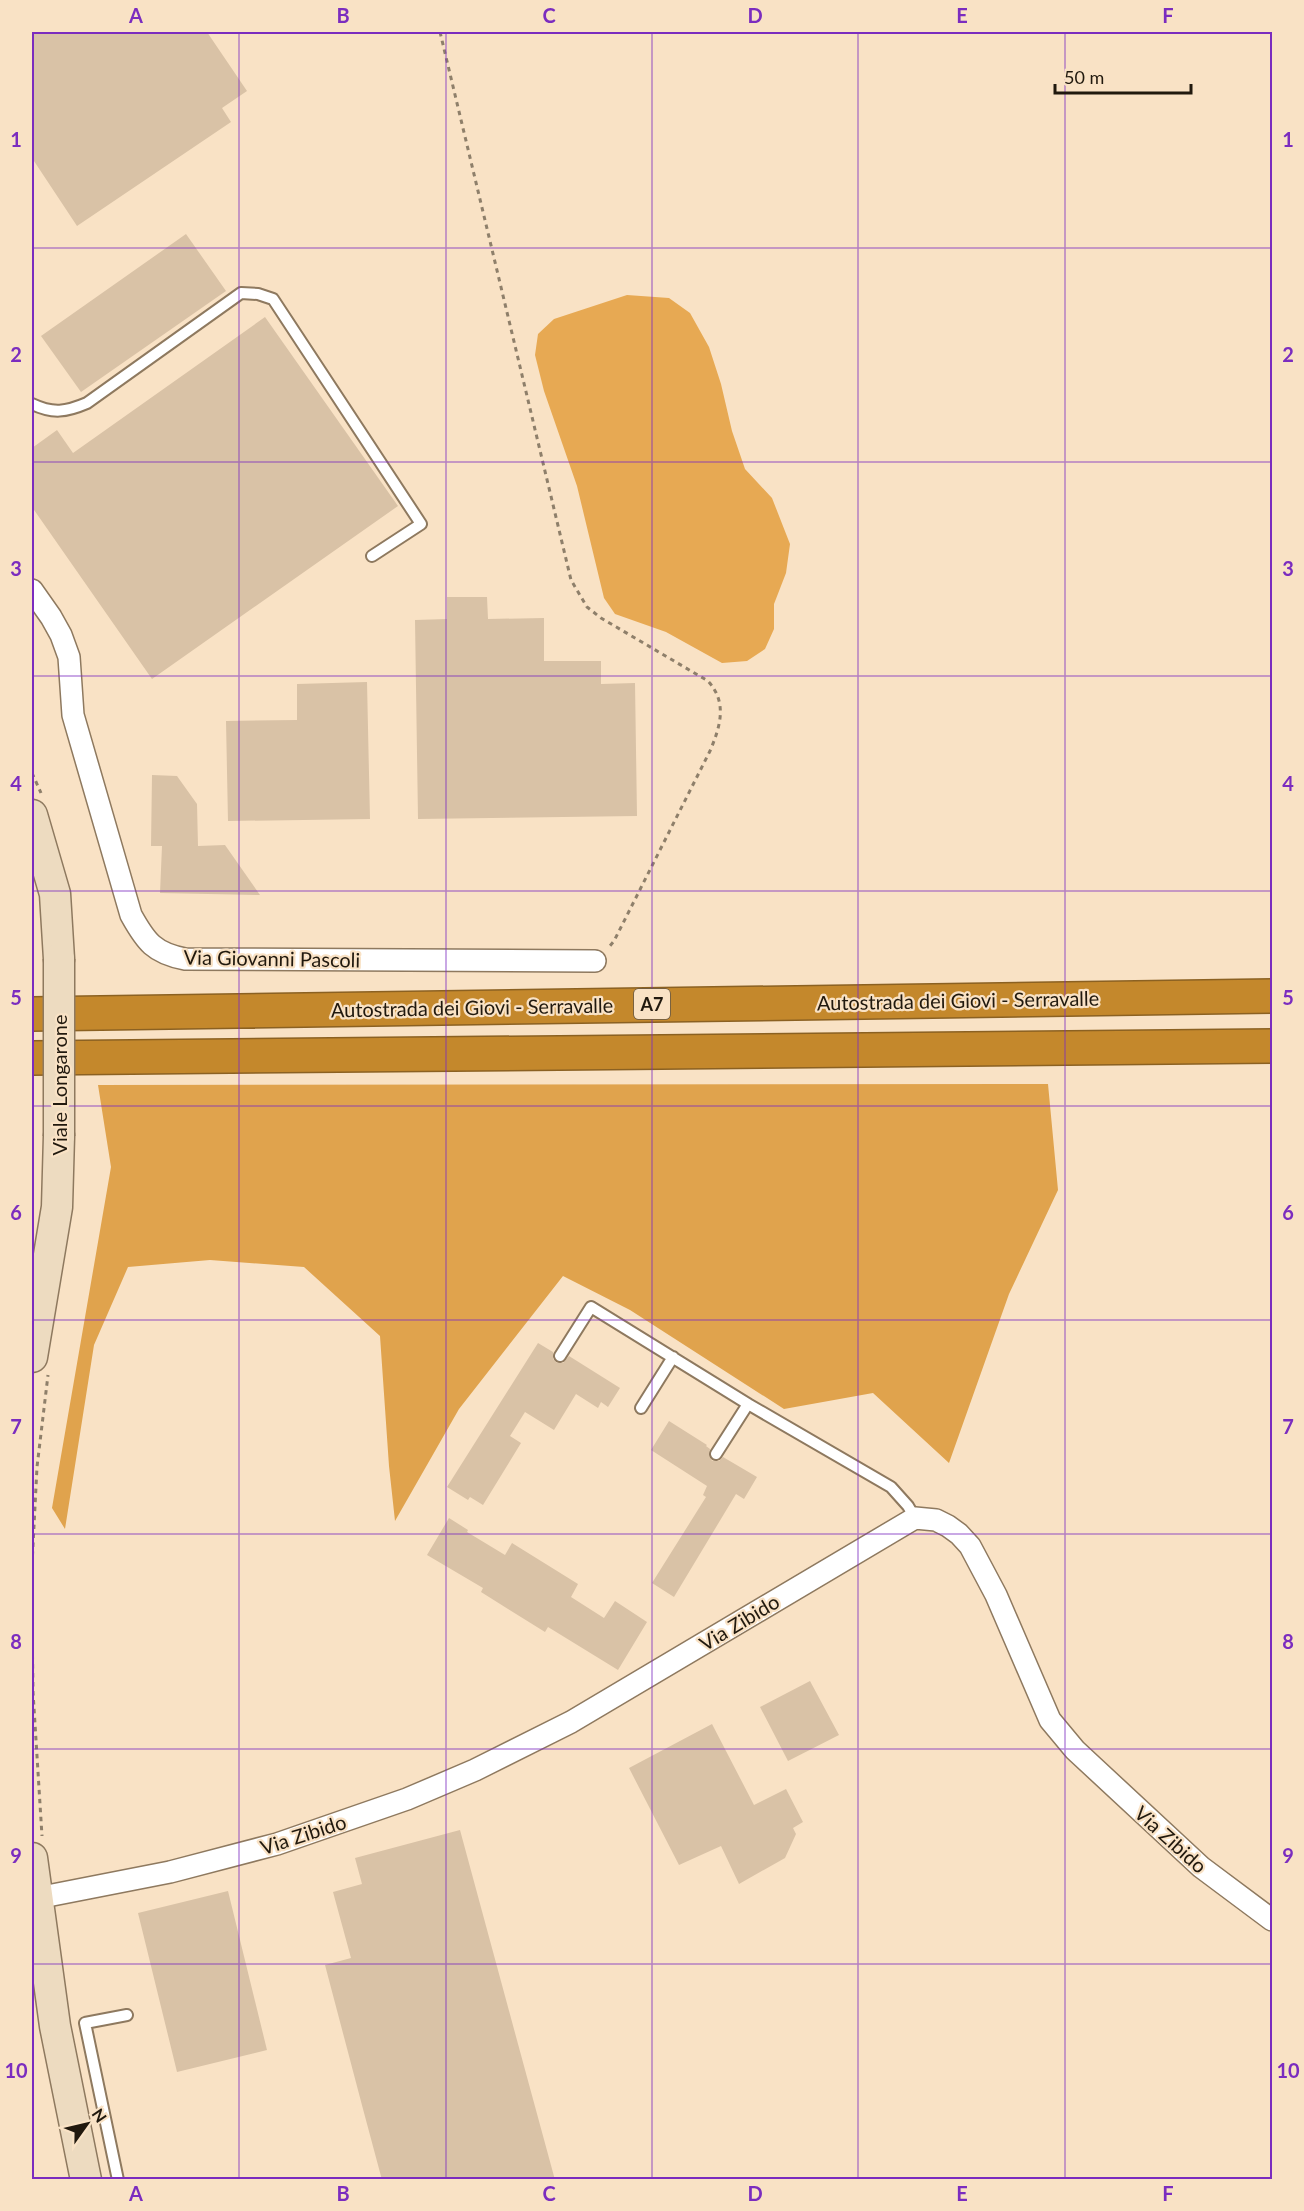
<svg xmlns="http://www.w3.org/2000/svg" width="1304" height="2211" font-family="Lato,sans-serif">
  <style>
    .forest { fill: #e0a34d }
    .water { fill: #e7a953 }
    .building { fill: #d9c2a6 }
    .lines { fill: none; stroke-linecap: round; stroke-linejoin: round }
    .lane-casing { stroke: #8e795f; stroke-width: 14 }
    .street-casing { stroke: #8e795f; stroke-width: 24 }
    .secondary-casing { stroke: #8e795f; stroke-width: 33 }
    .highway-casing { stroke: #8b6122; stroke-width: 36 }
    .path { stroke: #8e7f6a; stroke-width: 3; stroke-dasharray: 4.5 4.5; stroke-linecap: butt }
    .lane { stroke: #fff; stroke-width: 10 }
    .street { stroke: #fff; stroke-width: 21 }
    .secondary { stroke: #eddbc0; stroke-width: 30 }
    .highway { stroke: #c4882c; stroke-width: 33 }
    .secondary-bridge-casing { stroke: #8e795f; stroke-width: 33; stroke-linecap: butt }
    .secondary-bridge { stroke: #eddbc0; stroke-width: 30 }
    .grid { fill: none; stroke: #7b2cbf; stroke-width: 1.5; stroke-opacity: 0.55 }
    .labels { text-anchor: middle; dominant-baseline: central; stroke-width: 4.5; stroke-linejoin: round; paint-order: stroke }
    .shield { fill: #f9e2c5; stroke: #625545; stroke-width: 1.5 }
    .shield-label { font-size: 18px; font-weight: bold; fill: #21190e }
    .street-label { font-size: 20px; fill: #21190e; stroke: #f9e2c5 }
    .neatline { fill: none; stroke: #7b2cbf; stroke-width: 2 }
    .grid-label { font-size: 20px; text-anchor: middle; font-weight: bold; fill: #7b2cbf }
  </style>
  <rect width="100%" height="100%" fill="#f9e2c5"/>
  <path class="forest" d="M1048,1084l10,106 -49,104 -60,169 -76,-70 -89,16 -154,-99 -67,-34 -104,133 -64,112 -6,-55 -9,-130 -76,-69 -94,-7 -82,7 -34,78 -29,184 -13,-21 59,-341 -13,-82z"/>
  <path class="water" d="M627,295l42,3 21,15 19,34 12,37 11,47 13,38 27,29 18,46 -4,29 -12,31v25l-9,20 -18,12 -25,2 -56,-31 -51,-18 -11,-16 -27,-112 -33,-95 -9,-36 3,-21 16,-15z"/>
  <path class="building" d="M32,32h175l40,59 -25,17 9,14 -154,104 -45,-68z
    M186,234l40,57 -145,101 -40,-56z
    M265,317l133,189 -246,173 -120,-172v-59l25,-18 16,23z
    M447,597h40l1,22 56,-1v43h57v23l34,-1 2,133 -219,3 -3,-199 32,-1z
    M367,682l3,137 -142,2 -2,-100 71,-1v-36z
    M152,775l25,1 20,28 1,42 27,-1 35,50 -100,-2 2,-47h-11z
    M538,1343l15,9v7l4,4h6l6,-7 51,32 -12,19 -7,-5 -3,6 -22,-14 -22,36 -29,-18 -15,24 11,7 -38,62 -13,-8 -2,3 -21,-13z
    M669,1421l38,24 -1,1 4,3 -1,5 3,7h7l4,-4 34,20 -13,22 -8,-5 -62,103 -22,-14 54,-86 -3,-2 4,-9 -56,-36z
    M449,1518l19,12 -1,2 38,23 7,-12 66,41 -7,13 33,21 11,-17 32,21 -29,48 -70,-43 -3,5 -64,-40 2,-4 -56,-33z
    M810,1681l29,54 -51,26 -28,-54z
    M712,1724l42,81 32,-16 17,33 -10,6 3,6 -11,24 -46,26 -18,-38 -42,19 -50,-97z
    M460,1830l61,225 34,125h-173l-19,-71 -38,-144 26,-7 -18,-66 29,-8 -7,-26z
    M228,1891l39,159 -90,22 -39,-159z"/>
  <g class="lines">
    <g class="lane-casing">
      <path id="lane" d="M32,404c21,10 34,8 55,-1l154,-110 17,1 15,5 148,225 -49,32
        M560,1356l31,-49 157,97 143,83 17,19 7,12
        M641,1408l32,-51
        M716,1454l32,-50
        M118,2180l-33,-157 42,-8"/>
    </g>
    <g class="street-casing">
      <path id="street" d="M32,590l19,27 10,18 8,22 4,58 58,200c15,27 23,38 54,44l410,2
        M32,1899l138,-27 107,-28 130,-45 68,-29 96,-48 344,-204 21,2 12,6 11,8 11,12 26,49 54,125 25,30 126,117 71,53"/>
    </g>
    <g class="secondary-casing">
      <path id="secondary" d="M32,815l23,79 4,65
        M32,1357l25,-150 2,-71
        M32,1858l23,168 31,154"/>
    </g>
    <g class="highway-casing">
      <path id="highway" d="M32,1014l1240,-18
        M32,1058l1240,-12"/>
    </g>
    <path class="path" d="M440,32l131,548 16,27 14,11 107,63c20,22 12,46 2,70l-96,190 -5,6
      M32,773l9,20
      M32,1565l5,-98 11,-92
      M32,1619l1,73 9,144"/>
    <use href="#lane" class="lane"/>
    <use href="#street" class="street"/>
    <use href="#secondary" class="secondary"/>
    <use href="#highway" class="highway"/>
    <g class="secondary-bridge-casing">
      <path id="secondary-bridge" d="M59,1136v-177"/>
    </g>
    <use href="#secondary-bridge" class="secondary-bridge"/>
  </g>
  <path class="grid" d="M239,32v2148M446,32v2148M652,32v2148M858,32v2148M1065,32v2148M32,248h1240M32,462h1240M32,676h1240M32,891h1240M32,1106h1240M32,1320h1240M32,1534h1240M32,1749h1240M32,1964h1240"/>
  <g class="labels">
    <rect class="shield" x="634" y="989" width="36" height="30" rx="4.5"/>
    <g class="shield-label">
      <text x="652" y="1004">A7</text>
    </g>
    <g class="street-label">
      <text transform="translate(272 958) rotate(1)">Via Giovanni Pascoli</text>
      <text transform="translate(958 1000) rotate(-1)">Autostrada dei Giovi - Serravalle</text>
      <text transform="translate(472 1007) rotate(-1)">Autostrada dei Giovi - Serravalle</text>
      <text transform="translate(59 1085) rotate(-90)">Viale Longarone</text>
      <text transform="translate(739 1622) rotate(-31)">Via Zibido</text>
      <text transform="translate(303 1834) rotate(-18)">Via Zibido</text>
      <text transform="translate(1171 1839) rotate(42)">Via Zibido</text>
    </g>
  </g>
  <rect width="1304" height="2211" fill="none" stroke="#f9e2c5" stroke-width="66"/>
  <g transform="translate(87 2124) rotate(56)" stroke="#f9e2c5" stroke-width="4.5" paint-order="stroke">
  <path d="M0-4.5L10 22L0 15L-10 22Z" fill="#21190e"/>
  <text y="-9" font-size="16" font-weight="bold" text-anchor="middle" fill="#21190e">N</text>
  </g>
  <path d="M1055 84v9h136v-9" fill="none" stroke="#21190e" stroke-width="3"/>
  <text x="1064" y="84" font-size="18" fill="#21190e" stroke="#f9e2c5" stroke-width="4.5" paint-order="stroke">50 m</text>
  <rect x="33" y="33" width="1238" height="2145" class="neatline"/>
  <g class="grid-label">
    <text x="136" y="23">A</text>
    <text x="343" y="23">B</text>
    <text x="549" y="23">C</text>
    <text x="755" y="23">D</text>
    <text x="962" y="23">E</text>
    <text x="1168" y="23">F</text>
    <text x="16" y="147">1</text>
    <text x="1288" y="147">1</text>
    <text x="16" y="362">2</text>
    <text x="1288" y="362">2</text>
    <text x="16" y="576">3</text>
    <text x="1288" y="576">3</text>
    <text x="16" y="791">4</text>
    <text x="1288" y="791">4</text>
    <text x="16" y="1005">5</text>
    <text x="1288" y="1005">5</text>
    <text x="16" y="1220">6</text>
    <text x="1288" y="1220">6</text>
    <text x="16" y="1434">7</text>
    <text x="1288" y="1434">7</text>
    <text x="16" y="1649">8</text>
    <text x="1288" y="1649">8</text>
    <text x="16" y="1863">9</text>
    <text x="1288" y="1863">9</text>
    <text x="16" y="2078">10</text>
    <text x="1288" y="2078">10</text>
    <text x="136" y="2201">A</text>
    <text x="343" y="2201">B</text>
    <text x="549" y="2201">C</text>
    <text x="755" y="2201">D</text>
    <text x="962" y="2201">E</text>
    <text x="1168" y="2201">F</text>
  </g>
</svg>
